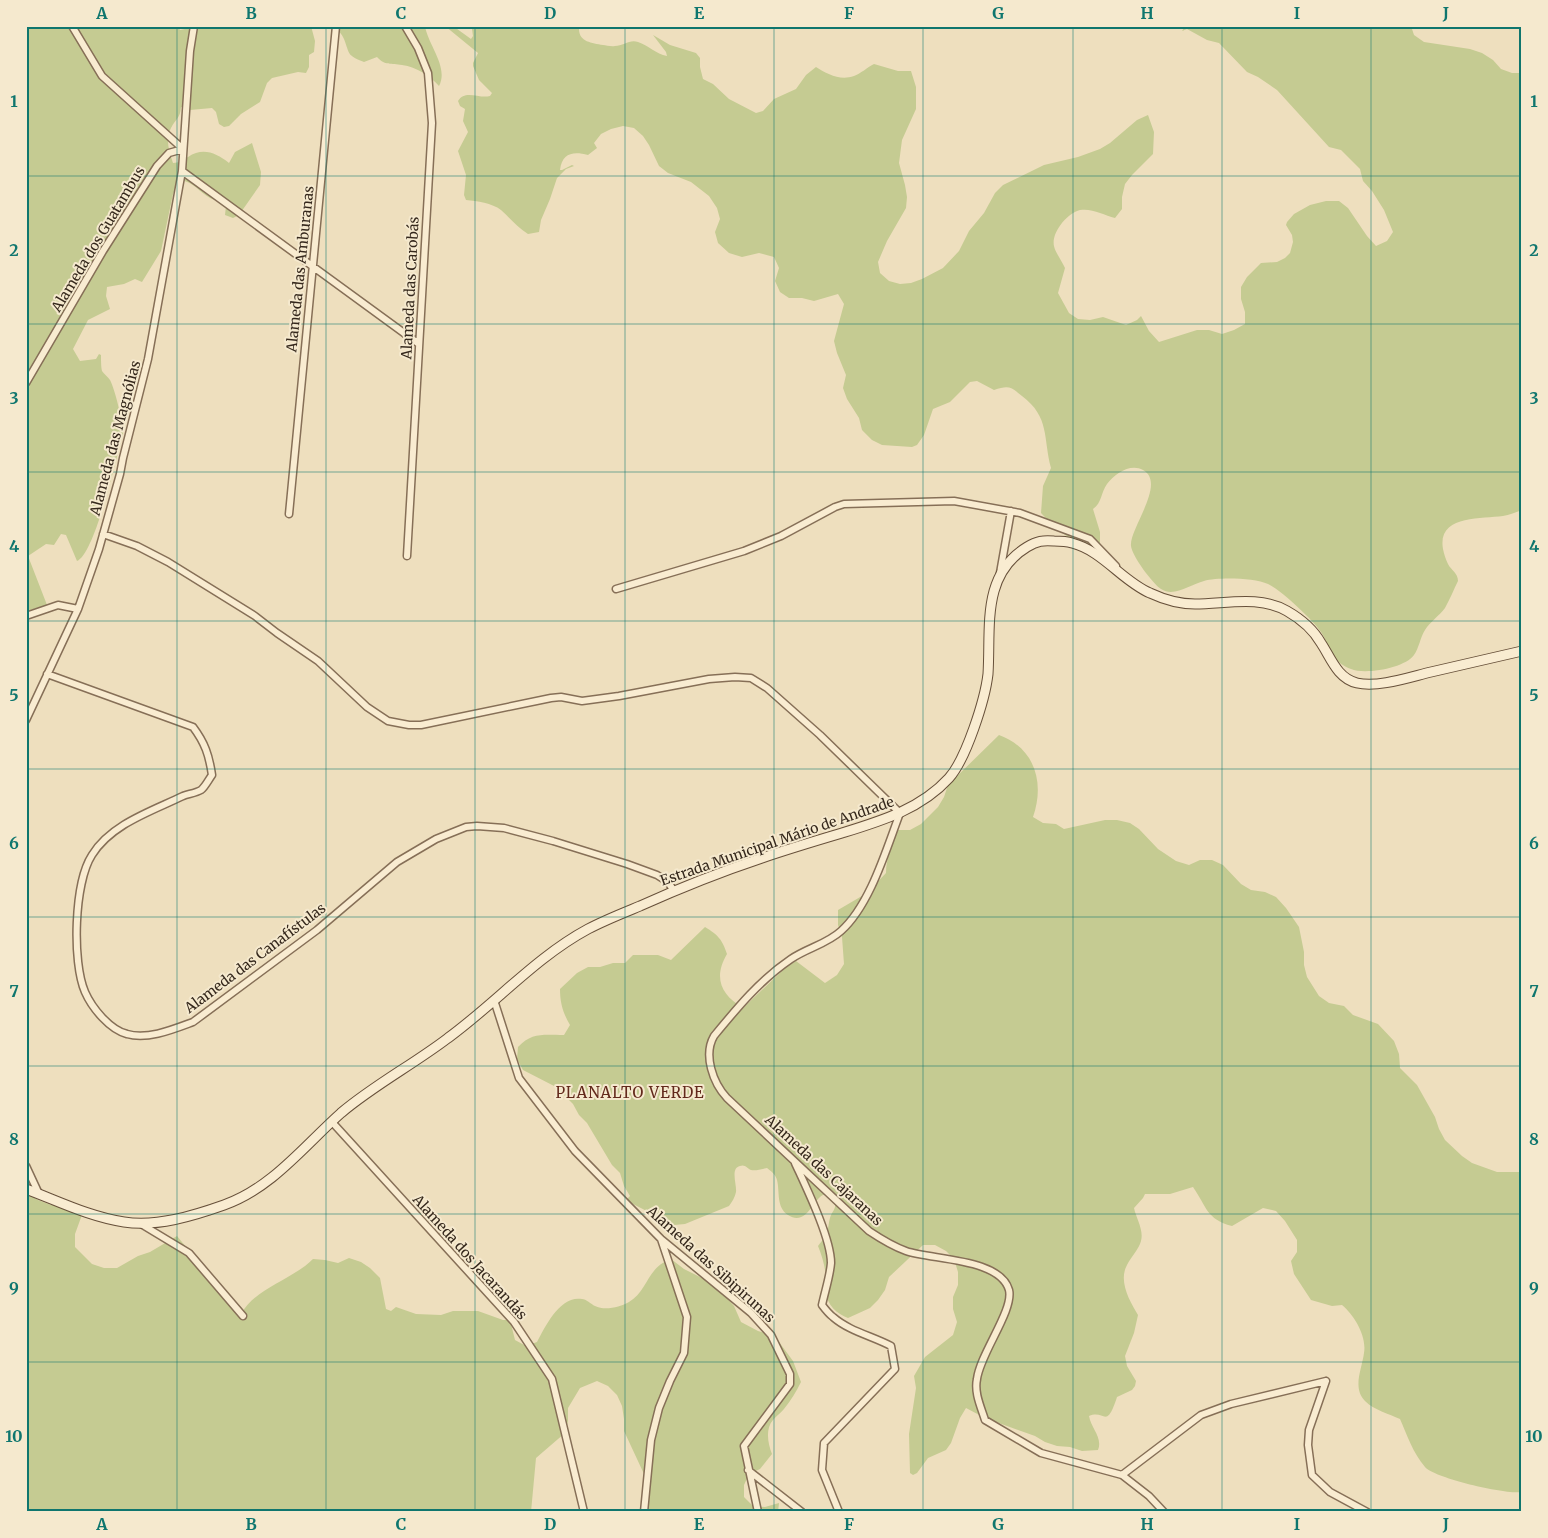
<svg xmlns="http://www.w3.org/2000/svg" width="1548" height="1538" font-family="Merriweather,serif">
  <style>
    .green { fill: #c5cb92 }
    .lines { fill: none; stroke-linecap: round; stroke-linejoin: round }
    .street-casing { stroke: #866f57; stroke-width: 9 }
    .secondary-casing { stroke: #67503a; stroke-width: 11 }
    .street { stroke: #f9ecd1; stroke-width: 6 }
    .secondary { stroke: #f9ecd1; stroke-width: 9 }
    .grid { fill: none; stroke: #0f766e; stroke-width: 1; stroke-opacity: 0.55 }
    .labels { text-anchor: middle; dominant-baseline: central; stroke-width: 4; stroke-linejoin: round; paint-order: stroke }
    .street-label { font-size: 14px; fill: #35281c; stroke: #f5e9ce }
    .neighbourhood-label { font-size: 15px; letter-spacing: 1px; fill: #62291b; stroke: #f5e9ce }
    .neatline { fill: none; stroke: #0f766e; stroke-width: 2 }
    .grid-label { font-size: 16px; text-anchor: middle; font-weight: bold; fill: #0f766e }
  </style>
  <rect width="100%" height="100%" fill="#eedfbe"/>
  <path class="green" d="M26,26h152l2,4 10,-2 1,-2h120l4,15 -1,11 -5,3v12l-3,6 -8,-1 -26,6 -5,5 -7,19 -19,12 -12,12 -5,1 -5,-3 -3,-12 -4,-4 -22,2 -9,-3c-1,12 -5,11 -10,21 -6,11 -2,23 2,35 6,0 9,-3 15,-6 15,-10 28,-4 41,6l6,-11 17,-9 9,29 -1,13 -21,30 -6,3 -8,-3 1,-9 -4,-5c-4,0 -8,-1 -12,-3 -10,-5 -19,-19 -31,-17l-6,13 -12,57 -19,31 -7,-3 -11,5 -17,3 -1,9 4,13 -22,11 -15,29 7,12 16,-2 3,-5 2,1c0,4 0,12 1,16 2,3 6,6 8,9 5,9 13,43 13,53 -6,22 -28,121 -46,128l-11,-26 -5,-1 -7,11 -8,-1 -18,12 19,49 -20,6z
    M334,26h91c3,19 24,41 14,60 -9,-10 -22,-19 -37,-21 -11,-2 -17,1 -25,-8l-13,5c-17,-7 -14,-7 -20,-23 -2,-5 -6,-9 -10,-13z
    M445,26h8l18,13 2,-3 -1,-7 4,-3h106l-3,3c0,13 13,14 24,16 3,0 8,2 12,1 8,0 15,-7 23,-4 10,3 18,12 29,14l-1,-4 -13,-17 17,10 26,8 4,5v9l3,12 10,5 16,15 27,14 7,-2 11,-12 22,-10 10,-14 10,-8c11,7 24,14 38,9 6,-2 14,-9 20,-12l24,7h13l5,16v22l-14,31 -3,23 6,22 2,12 -1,11 -19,33 -9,21 2,11 9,8 11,3 11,-1 11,-4 21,-11 16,-17 10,-20 15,-18 11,-20 8,-8 41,-20 34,-8 22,-8 10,-6 27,-23 11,-5 6,17 -1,22 -21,21 -7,9 -3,13v12l-7,9c-11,-3 -23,-10 -35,-8 -13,3 -29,23 -26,36 1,6 8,15 11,22l-7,25 11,20 9,6 12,1 13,-3 23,8 11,-5 4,-4 8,15 10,11 38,-12h12l13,4 12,-4 11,-6v-12l-4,-13v-12l6,-10 14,-14 16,-1 8,-4 5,-5 3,-11 -1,-7 -6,-10 1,-3 7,-8 16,-9 16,-4h13l9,7 19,28 9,10 11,-5 6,-9 -9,-22 -12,-19 -9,-10 -3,-12 -19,-19 -12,-3 -52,-57 -19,-13 -11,-5 -28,-29 -12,-3 -20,-11 -5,2 3,-5h226l3,9 10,7 46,7 12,4 11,7 8,9 11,4h10v437c-6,2 -13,5 -19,6 -22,3 -66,-1 -60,33 1,5 3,11 5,15 3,6 10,9 10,17 -4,8 -8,18 -13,27 -6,8 -15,14 -20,22 -5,8 -6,18 -11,25 -9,13 -49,20 -63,14 -7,-2 -14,-8 -18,-13 -5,-7 -7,-17 -12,-24 -8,-12 -40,-42 -53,-48 -14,-6 -49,-7 -64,-3 -13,3 -30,17 -43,8 -8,-5 -29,-33 -30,-43 -2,-17 36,-63 12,-76 -12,-7 -28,3 -36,14 -6,8 -5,19 -14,25l7,23v13l-11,4c-20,-9 -34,-21 -48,-36l2,-27 8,-18c-8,-30 -1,-51 -29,-72 -11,-9 -13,-11 -28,-6l-17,-9 -7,1 -20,20 -17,7 -9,26 -7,10 -5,2 -30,-2 -10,-5 -10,-10 -3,-12 -12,-19 -4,-11 3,-13 -9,-22 -3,-12 10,-37 -6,-10 -24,7 -12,-3h-13l-9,-6 -5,-11 4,-13 -5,-11 -15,-4 -17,4 -13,-4 -11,-10 -3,-11 5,-13 -3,-11 -8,-12 -18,-14 -23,-9 -9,-7 -10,-21 -6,-9 -9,-8 -11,-2 -12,3 -10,5 -7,9 3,5 -9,7c-15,-4 -26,-2 -28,15h2l10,-5 2,1 -8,3 -9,9 -7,21 -9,21 -2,12 -11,2c-11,-7 -18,-16 -27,-24 -9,-7 -24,-9 -35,-10l-2,-5 2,-20 -8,-24 10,-19 -5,-11 2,-12 -5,-3 -2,-5c7,-12 21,-2 32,-5l2,-3 -13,-13 -6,-14v-3l5,-10z
    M999,735c36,13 46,48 34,82l10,6 13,1 8,5 41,-9h12l13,3 9,6 19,20 18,12 13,4 11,-5h12l11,5 18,19 10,6 14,2 11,5 10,11 13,19 5,25v13l3,12 12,19 10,7 15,3 9,9 25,9 16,17 5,13 1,14 17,17 18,32 4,12 6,11 17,16 10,7 25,9h25v320c-15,3 -88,-14 -97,-25 -12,-14 -18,-32 -25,-48 -11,-5 -26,-9 -35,-18 -13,-13 -3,-32 -1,-48 3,-17 -10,-38 -22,-48l-10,1 -21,-6 -17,-26 -3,-13 6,-9v-12l-12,-19 -9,-10 -13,-3 -31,18c-26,-7 -25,-19 -39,-39l-23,7h-25l-2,4 -9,10c2,10 10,22 7,33 -2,8 -10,16 -14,24 -9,16 3,37 11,50l-4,18 -9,23 2,10 9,15 -1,5 -3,4 -15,7c-11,34 -12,12 -28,19 2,12 14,22 9,34l-16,1 -12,-4 -13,-1 -12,-4 -10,-6 -50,-18 -19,-10 -6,10 -9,25 -5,7 -18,8 -11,15 -4,2 -3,-2 -1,-39 7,-46 -2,-12 11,-19 28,-22 4,-13 -4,-13v-12l5,-12v-13l-4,-13 -8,-8 -11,-6h-12l-34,32 -4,13 -7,10 -8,8 -22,10c-11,-4 -21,-13 -22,-26 -1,-5 1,-10 0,-15 -1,-11 -4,-21 -8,-31 2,-3 5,-6 7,-9 4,-6 3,-15 6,-22 2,-4 5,-7 4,-11 0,-3 -4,-7 -7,-9 -13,-6 -19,34 -40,20 -12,-8 -8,-23 -11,-35 -1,-5 -6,-9 -10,-12 -5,1 -11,3 -16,2 -4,-2 -6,-6 -11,-4 -10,2 -3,19 -4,26 -1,5 -4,10 -7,14l-44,18 -11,1 -41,-21 -6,-5 3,-3 -6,-10 -4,-13 -8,-8 -25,-42 -8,-8 -6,-11 -17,-17 -33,-17 -6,-11 1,-12c14,-15 26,-12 46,-12l6,-10c-7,-12 -10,-22 -10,-36l17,-16 11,-6h12l13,-4h12l8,-8h25l13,5 34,-33c13,8 17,12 22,27 -14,24 -6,41 16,54l42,-40 11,-7 29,22 12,-8 7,-11 -2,-27 -4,-12v-15l29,-17 19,-20c0,-14 6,-27 7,-41l5,-2h12l11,-6 17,-17 6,-10 4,-12z
    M26,1193l12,7 13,5h13l19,7 -8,22v13l17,17 12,4h13l21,-12 12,-4 27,-16 64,78c14,-26 51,-34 72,-55l12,1 13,3 11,-5 12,4 9,6 10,10 6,31 5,2 5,-4 20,7 25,1 12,-4h25l25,9h7l5,20 11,6 11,-4c8,-15 23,-47 45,-43 4,0 9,5 13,7 10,5 25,1 34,-4 19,-11 18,-35 42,-43l13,10 24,12 11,8 15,17 7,16 17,9 11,3 10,8 14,19 8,21c-5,10 -10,18 -17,27 -3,4 -8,7 -11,11 -8,9 -5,24 -1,34l-12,15 -11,5 -5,11v12l9,9 12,1 14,-4 -1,9h-135l1,-38 -20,-43v-12l-2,-13 -5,-11 -9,-9 -11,-5 -17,7 -12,20v13l-3,12 -29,25 -5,54h-505z"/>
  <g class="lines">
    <g class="street-casing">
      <path id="street" d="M72,26l30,50 81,73
        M405,26l13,22 10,25 4,50 -25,433
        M182,171l237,173
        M26,383l77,-132 54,-85 12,-13 14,-4
        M289,514l47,-488
        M103,534l34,12 31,16 87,54 22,17 41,28 49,46 21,14 21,4h12l130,-27 10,-1 21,4 37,-5 90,-17 26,-2 16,1 16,10 53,47 80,78c-14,37 -30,92 -59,118 -14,13 -34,17 -50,28 -31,21 -54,49 -77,77 -11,19 -1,47 13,62l142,133c12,8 23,15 37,20 26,9 94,7 103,39 5,20 -29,64 -32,89 -3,14 4,28 8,41l56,33 81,22
        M1000,573l11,-62
        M616,589l128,-38 37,-15 54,-29 9,-3 110,-3 66,12 70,26 26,27
        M26,616l32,-11 20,4
        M47,674l146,53c12,16 16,28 19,48 -3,4 -7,12 -11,15 -5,3 -13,4 -18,6 -31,15 -72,28 -91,59 -18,28 -20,107 -7,137 7,16 25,38 42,42 21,6 47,-5 66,-12l124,-92 80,-68 39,-23 30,-12 11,-1 27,2 49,13 74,23 30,11 11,7 6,9
        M26,720l52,-111 21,-60 21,-75 3,-16 25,-99 34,-188 8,-120 4,-25
        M494,1000l25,78 56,73 86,88 90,74 20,22 19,39v10l-46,62 14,66
        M332,1122l182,200 38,57 32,133
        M795,1163c11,24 36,75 36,100 -1,13 -6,28 -9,42 3,4 7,9 11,12 16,14 39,19 58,29l4,23 -71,74 -2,27 17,42
        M26,1166l13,28
        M141,1224l48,29 54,63
        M1326,1381l-17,49 -1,15 4,30 18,17 37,20
        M748,1470l54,42
        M644,1512l7,-72 8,-32 11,-27 14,-28 3,-36 -26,-78
        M1164,1512l-15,-16 -27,-21 79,-60 30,-11 95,-23"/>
    </g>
    <g class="secondary-casing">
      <path id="secondary" d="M26,1189c32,12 64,28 98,33 33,5 69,-6 100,-17 48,-17 80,-59 117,-92 33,-28 73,-49 107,-75 48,-35 88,-81 140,-109 17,-9 35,-16 52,-23 40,-18 80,-34 122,-48 26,-9 53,-17 80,-25 39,-12 79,-24 107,-55 17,-19 36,-78 39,-104 3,-47 -7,-99 39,-127 10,-6 16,-7 27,-6 6,0 12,0 18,2 31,8 50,38 78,50 15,7 29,11 45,11 31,0 64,-9 92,7 14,8 26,18 34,32 10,15 16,35 36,40 21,5 53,-6 74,-11 30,-7 60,-14 91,-21"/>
    </g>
    <use href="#street" class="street"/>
    <use href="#secondary" class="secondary"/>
  </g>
  <path class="grid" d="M177,26v1486M326,26v1486M475,26v1486M625,26v1486M774,26v1486M923,26v1486M1073,26v1486M1222,26v1486M1371,26v1486M26,176h1496M26,324h1496M26,472h1496M26,621h1496M26,769h1496M26,917h1496M26,1066h1496M26,1214h1496M26,1362h1496"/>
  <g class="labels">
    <g class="street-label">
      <text transform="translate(98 239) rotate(-59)">Alameda dos Guatambus</text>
      <text transform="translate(300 269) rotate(-84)">Alameda das Amburanas</text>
      <text transform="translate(410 288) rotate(-87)">Alameda das Carobás</text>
      <text transform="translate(115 438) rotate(-75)">Alameda das Magnólias</text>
      <text transform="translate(777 841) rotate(-19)">Estrada Municipal Mário de Andrade</text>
      <text transform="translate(255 958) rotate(-37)">Alameda das Canafístulas</text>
      <text transform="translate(824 1170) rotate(43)">Alameda das Cajaranas</text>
      <text transform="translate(470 1257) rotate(48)">Alameda dos Jacarandás</text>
      <text transform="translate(711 1264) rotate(42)">Alameda das Sibipirunas</text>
    </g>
    <g class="neighbourhood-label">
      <text x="630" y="1092">PLANALTO VERDE</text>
    </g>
  </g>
  <rect width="1548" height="1538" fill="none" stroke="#f5e9ce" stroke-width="55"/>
  <rect x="28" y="28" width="1492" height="1482" class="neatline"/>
  <g class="grid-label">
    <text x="102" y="19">A</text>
    <text x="251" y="19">B</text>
    <text x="401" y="19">C</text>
    <text x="550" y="19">D</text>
    <text x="699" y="19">E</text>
    <text x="849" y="19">F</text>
    <text x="998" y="19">G</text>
    <text x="1147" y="19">H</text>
    <text x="1297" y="19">I</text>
    <text x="1446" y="19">J</text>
    <text x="14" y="107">1</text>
    <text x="1534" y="107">1</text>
    <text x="14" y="256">2</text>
    <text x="1534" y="256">2</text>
    <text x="14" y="404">3</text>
    <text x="1534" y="404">3</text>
    <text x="14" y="552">4</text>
    <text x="1534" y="552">4</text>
    <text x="14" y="701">5</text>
    <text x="1534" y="701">5</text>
    <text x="14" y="849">6</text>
    <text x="1534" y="849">6</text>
    <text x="14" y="997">7</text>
    <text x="1534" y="997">7</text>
    <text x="14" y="1145">8</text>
    <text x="1534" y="1145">8</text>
    <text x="14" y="1294">9</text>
    <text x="1534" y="1294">9</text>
    <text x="14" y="1442">10</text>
    <text x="1534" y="1442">10</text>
    <text x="102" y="1530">A</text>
    <text x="251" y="1530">B</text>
    <text x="401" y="1530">C</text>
    <text x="550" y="1530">D</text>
    <text x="699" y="1530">E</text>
    <text x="849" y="1530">F</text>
    <text x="998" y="1530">G</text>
    <text x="1147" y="1530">H</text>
    <text x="1297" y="1530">I</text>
    <text x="1446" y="1530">J</text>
  </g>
</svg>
